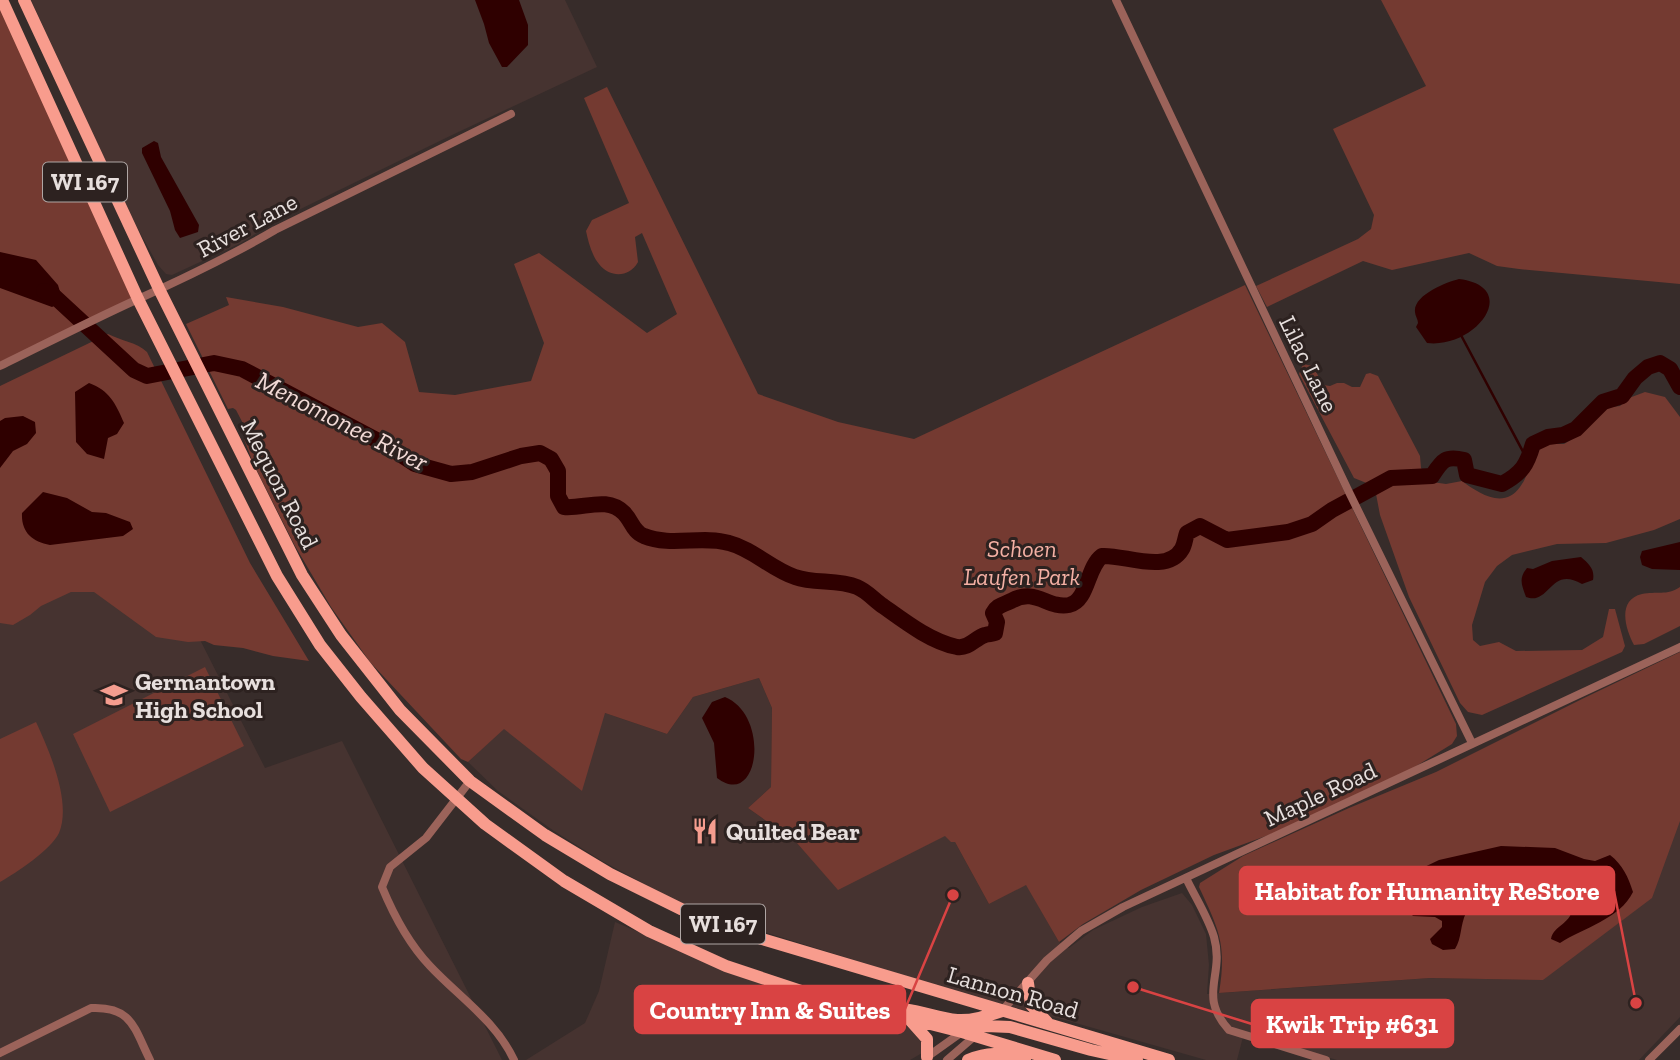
<svg xmlns="http://www.w3.org/2000/svg" width="1680" height="1060" font-family="'Zilla Slab',serif">
  <style>
    .built { fill: #463330 }
    .green { fill: #743a31 }
    .water { fill: #2f0000 }
    .lines { fill: none; stroke-linecap: round; stroke-linejoin: round }
    .stream { stroke: #2f0000; stroke-width: 2.5 }
    .river { stroke: #2f0000; stroke-width: 16 }
    .street { stroke: #9b635a; stroke-width: 8 }
    .primary { stroke: #f89c8d; stroke-width: 12 }
    .labels { text-anchor: middle; dominant-baseline: central; stroke-width: 6; stroke-linejoin: round; paint-order: stroke }
    .shield { fill: #2d2220; stroke: #afa6a4; stroke-width: 2 }
    .shield-label { font-size: 23px; font-weight: bold; fill: #e7dfdd }
    .street-label { font-size: 24px; fill: #e7dfdd; stroke: #2d2220 }
    .park-label { font-size: 24px; font-style: italic; fill: #f4b0a4; stroke: #2d2220 }
    .poi-label { font-size: 24px; font-weight: bold; fill: #e7dfdd; stroke: #2d2220; text-anchor: start }
    .water-label { font-size: 26px; font-style: italic; fill: #f2dad6; stroke: #2d2220 }
    .leader { fill: none; stroke: #d94343; stroke-width: 2.5 }
    .callout-dot { fill: #d94343; stroke: #2d2220; stroke-width: 2.5 }
    .callout { fill: #d94343; stroke: #d94343; stroke-width: 2.5 }
    .callout-label { font-size: 26px; text-anchor: middle; font-weight: bold; fill: #fff }
  </style>
  <rect width="100%" height="100%" fill="#372c2a"/>
  <path class="built" d="M31,0h534l32,67 -145,68 -176,86 -35,22 -69,32 -6,-1 -8,-9 -28,-50z
    M103,574l88,48 74,146 77,-27 160,319h-502v-472z
    M759,678l13,30 -1,79 -23,21 48,34 42,47 112,-56 39,71 37,-20 33,58 10,6 24,-18 49,-23 40,-14 10,12 14,29 3,31 -2,29 223,-16 113,2 137,-193v230l-41,43h-302l-93,-27 -7,27h-31l-141,-40 -89,-22 -231,-72 -42,-16 10,11 -111,-60 -48,-30 -56,-40 -30,-29 35,-33 102,-16 62,21 26,-37z
    M615,922l140,60 159,47 8,6v18l-12,7h-384l59,-37 14,-32z"/>
  <path class="green" d="M1381,0h299v284l-161,-15 -22,-3 -28,-13 -77,17 -29,-9 -96,46 -11,-21 102,-47 13,-10 3,-14 -41,-86 93,-43z
    M0,6l138,293 -138,67z
    M607,87l151,307 80,28 76,17 331,-154 211,439 1,12 -5,8 -39,24 -139,65 -60,22 -73,35 -58,34 -24,18 -33,-57 -37,19 -34,-62h-4l-6,-6 -107,54 -42,-48 -48,-34 23,-21 1,-79 -13,-30 -66,19 -26,37 -62,-21 -23,78 -78,-62 -36,33 -7,-3 -91,-97 -39,-55 -36,-61 -42,-83 -9,-24 5,-4 -13,-25 -3,-2 -5,1 -42,-85 43,-19 -3,-8 57,10 75,20 24,-4 23,19 14,50 36,3 76,-14 13,-38 -30,-79 25,-11 108,80 30,-19 -35,-81 -7,4 3,25c-9,16 -28,16 -39,2 -7,-8 -11,-23 -13,-33l6,-11 37,-17 -45,-105z
    M108,334c13,7 29,8 39,18l103,211 59,98 -36,-5 -30,-8 -29,-3 -9,-4 -17,1 -32,-5 -62,-45h-23l-30,14 -11,9 -17,10 -13,-2v-237z
    M1303,364l10,2 10,19 7,1 7,-3h7l8,4h8l6,-13 4,-1 8,3 42,80 1,12 11,14 14,2 16,-3c16,12 42,29 58,6 10,-14 11,-29 24,-43h20l13,-8 6,-9 20,-19 17,-2 9,-8 16,-6 20,5 15,20v102l-26,11 -48,13 -49,1 -45,11 -15,11 -12,16 -13,43 1,15 7,6 19,-4 17,9 66,-1 21,-13 6,-28h6l10,37 -3,6 -140,63 -14,-3 -8,-9 -51,-106 -29,-82 -4,-21 -7,-10 -15,-6 -55,-104z
    M1680,587v39l-36,18 -10,1c-9,-17 -17,-45 8,-51 14,-3 25,2 38,-7z
    M1680,652v169l-28,77 -109,82 -113,-2 -211,15c8,-49 0,-63 -20,-106l1,-4 43,-27 106,-48 87,-36 148,-74z
    M205,667l39,79 -134,66 -37,-78z
    M36,722c13,28 36,80 23,111 -8,17 -43,40 -59,49v-143z"/>
  <path class="water" d="M475,0h44l9,25v20l-21,22h-5l-13,-24 -5,-19z
    M154,141l4,2 3,14 38,68 -1,7 -18,6 -5,-8 -5,-19 -28,-58v-5z
    M0,252l36,8 22,25 5,17 -11,5 -52,-19z
    M1459,279c63,8 17,70 -32,64l-11,-16 2,-4c0,-4 -3,-7 -3,-11 -2,-17 32,-30 44,-33z
    M89,383c20,7 27,21 35,40l-7,11 -9,4 -4,21 -17,-5 -11,-12 -1,-50z
    M23,416l12,6 1,11 -9,11 -14,7 -13,17v-47l5,-3z
    M43,492l24,6 25,14 14,1 24,9 3,7 -10,7 -73,9c-18,-3 -29,-13 -28,-32z
    M1680,542v28l-28,-1 -10,-4 -2,-8 2,-6z
    M1581,557c8,7 14,12 12,23l-11,4c-32,-19 -32,22 -56,13 -4,-12 -8,-18 1,-29l6,1 19,-8z
    M725,697c46,19 34,113 -8,81l-3,-35 -12,-25 10,-16z
    M1501,846l54,2 29,11 11,2 15,-6c13,10 18,22 23,37 -13,27 -50,36 -73,51l-9,-4c3,-15 21,-14 22,-34 0,-16 -10,-21 -23,-27 -27,-11 -71,10 -84,35 -6,12 -4,25 -11,36l-12,1 -11,-6 -2,-5 12,-12v-6l-7,-4 -22,-1 -10,-11 -1,-10 10,-22 27,-13z"/>
  <g class="lines">
    <path class="stream" d="M1462,337l66,124"/>
    <path class="river" d="M44,291l10,5 80,74 13,6 67,-13 28,6 146,77 27,18 36,10 21,-2 49,-16 19,-3 11,6 7,12v25l6,11c20,2 43,-11 60,6 8,8 9,19 20,23 27,11 58,-1 85,7 24,6 42,26 66,34 19,7 43,2 62,10 10,4 17,13 26,19 21,15 48,36 74,41 12,2 18,-9 28,-12 3,-1 7,-1 10,-2l2,-11 -4,-9c4,-8 10,-8 18,-12 25,-14 36,8 58,4 19,-4 18,-38 33,-49 21,-2 65,19 80,-7 3,-5 3,-11 5,-16l13,-7 27,14 61,-8 24,-8 20,-14 59,-32 41,-2c10,-15 13,-21 32,-16l3,15 35,9c20,-11 25,-19 31,-40l15,-7 15,-2 13,-6 27,-27 19,-6 13,-18 13,-11 12,-4 10,6 10,18"/>
    <path class="street" d="M1116,0l231,488 125,255
      M0,366c45,-22 90,-45 136,-66 49,-22 93,-43 139,-70l236,-116
      M470,781l-44,57 -36,29 -8,20c12,29 27,57 48,79 29,31 66,55 84,94
      M1186,878c9,19 22,39 28,59 11,39 -17,58 15,93l97,30
      M1001,1012l46,-52 34,-29 42,-24 557,-260
      M0,1053l91,-45c41,-2 43,20 59,52
      M927,1057l35,-25
      M947,1060l29,-25
      M1649,1060l31,-31"/>
    <path class="primary" d="M2,0l136,299 139,277 43,69 41,52 62,71 62,56 79,57 85,50 77,35 75,25 161,41 93,28
      M24,0l136,291 142,284 39,60 59,75 70,71 75,54 65,39 71,35 81,30 407,121
      M1028,983l3,22 17,18
      M884,1009c25,-3 48,8 73,11 15,1 30,-4 45,-9
      M910,1020l17,19v18
      M963,1032l23,-6 24,1 81,23 46,10
      M968,1060c24,-10 33,-6 57,0"/>
  </g>
  <defs>
    <g id="school-bare" transform="scale(2.1)"><path d="M0-5L7-2L0 1L-7-2ZM-4 1L0 2.5L4 1V4Q0 6-4 4Z" fill="#f59d8f" stroke="#2d2220" stroke-width="2.5" paint-order="stroke"/></g>
    <g id="restaurant-bare" transform="scale(2.1)"><path d="M-5-6h1v4h1v-4h1v4h1v-4h1v5L-1.5 .5V6h-2V.5L-5-1ZM5-6V6H3V1.5H1.5Q1.5-4 5-6Z" fill="#f59d8f" stroke="#2d2220" stroke-width="2.5" paint-order="stroke"/></g>
  </defs>
  <g fill-rule="evenodd">
    <use href="#school-bare" x="114" y="695"/>
    <use href="#restaurant-bare" x="705" y="831"/>
  </g>
  <g class="labels">
    <g class="shield">
      <rect x="43" y="162.5" width="84" height="39" rx="5"/>
      <rect x="681" y="904.5" width="84" height="39" rx="5"/>
    </g>
    <g class="shield-label">
      <text x="85" y="182">WI 167</text>
      <text x="723" y="924">WI 167</text>
    </g>
    <g class="street-label">
      <text transform="translate(247 225) rotate(-28)">River Lane</text>
      <text transform="translate(1309 364) rotate(64)">Lilac Lane</text>
      <text transform="translate(280 484) rotate(63)">Mequon Road</text>
      <text transform="translate(1320 794) rotate(-25)">Maple Road</text>
      <text transform="translate(1013 992) rotate(16)">Lannon Road</text>
    </g>
    <g class="park-label">
      <text x="1022" y="548">Schoen<tspan x="1022" dy="28">Laufen Park</tspan></text>
    </g>
    <g class="poi-label">
      <text x="135" y="681">Germantown<tspan x="135" dy="28">High School</tspan></text>
      <text x="726" y="831">Quilted Bear</text>
    </g>
    <g class="water-label">
      <text transform="translate(342 421) rotate(27)">Menomonee River</text>
    </g>
  </g>
  <path class="leader" d="M1636 1003L1614 891M953 895L905 1009M1133 987L1252 1024"/>
  <g class="callout-dot">
    <circle cx="1636" cy="1003" r="7"/>
    <circle cx="953" cy="895" r="7"/>
    <circle cx="1133" cy="987" r="7"/>
  </g>
  <g class="callout">
    <rect x="1240" y="867" width="374" height="47" rx="7"/>
    <rect x="635" y="986" width="270" height="47" rx="7"/>
    <rect x="1252" y="1000" width="201" height="47" rx="7"/>
  </g>
  <g class="callout-label">
    <text x="1427" y="900">Habitat for Humanity ReStore</text>
    <text x="770" y="1019">Country Inn &amp; Suites</text>
    <text x="1352" y="1033">Kwik Trip #631</text>
  </g>
</svg>
